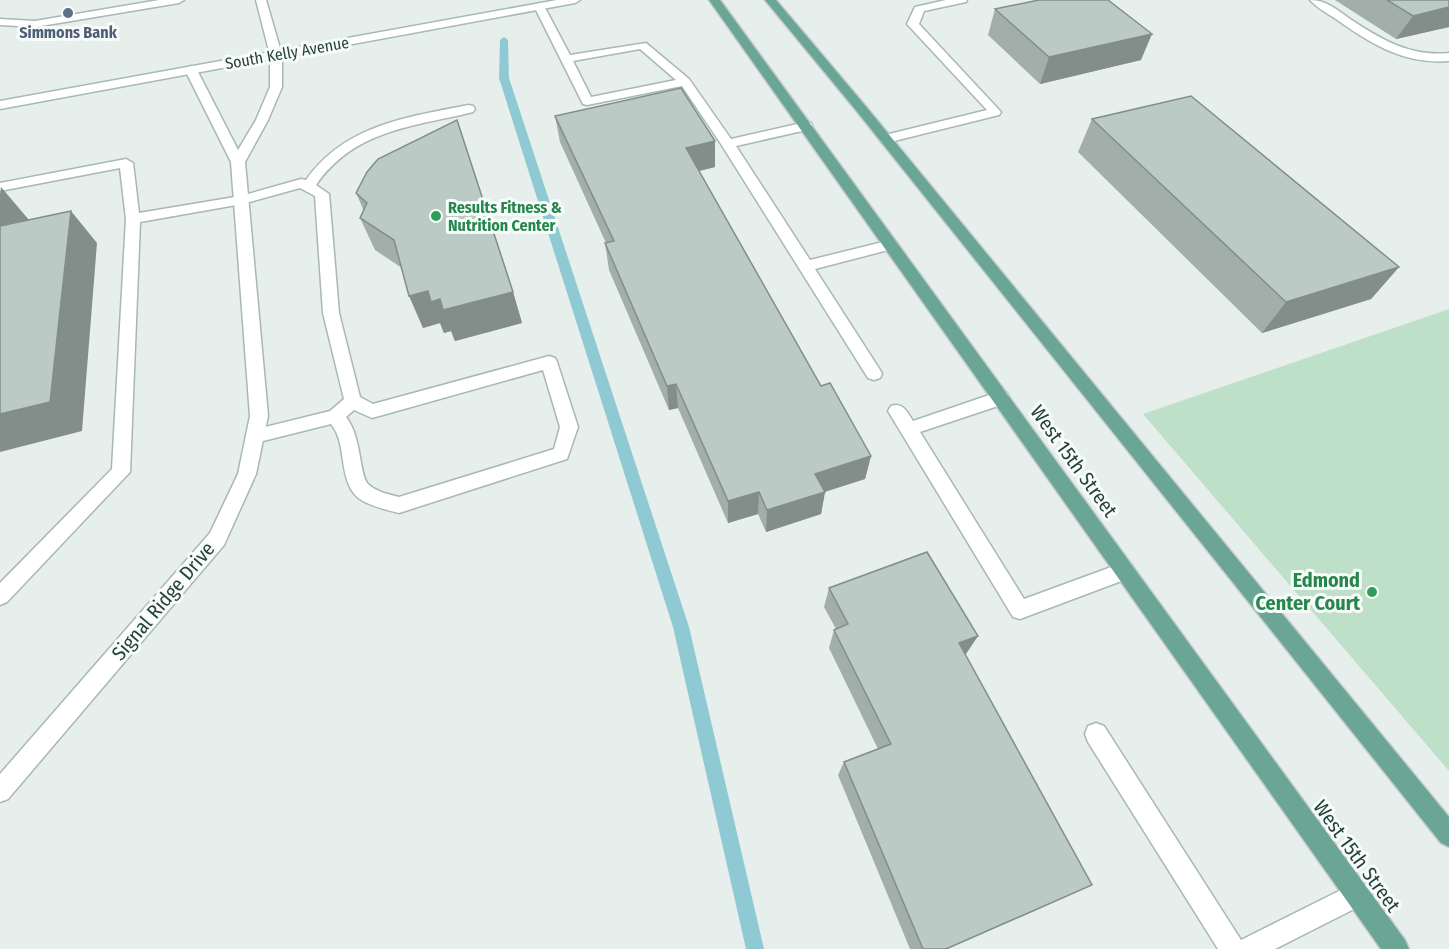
<svg xmlns="http://www.w3.org/2000/svg" width="1449" height="949" font-family="'Fira Sans Condensed',sans-serif">
  <style>
    .green { fill: #bfe0c8 }
    .lines { fill: none; stroke-linecap: round; stroke-linejoin: round }
    .stream { fill: #8ec9d4; fill-rule: evenodd }
    .lane-casing { stroke: #a8b8b2; stroke-width: 3 }
    .street-casing { stroke: #a8b8b2; stroke-width: 3 }
    .secondary-casing { stroke: #a4bbb3; stroke-width: 3 }
    .primary-casing { stroke: #c2cac8; stroke-width: 3 }
    .lane { fill: #fff; fill-rule: evenodd }
    .street { fill: #fff; fill-rule: evenodd }
    .secondary { fill: #fff; fill-rule: evenodd }
    .primary { fill: #6aa596; fill-rule: evenodd }
    .wall { fill: #a1aea9 }
    .shaded-wall { fill: #838d89 }
    .building { fill: #bbcac4; stroke: #838d89; stroke-width: 1.5 }
    .service-dot { fill: #5c6f8a; stroke: #f7fbf9; stroke-width: 2 }
    .leisure-dot { fill: #2e9e5b; stroke: #f7fbf9; stroke-width: 2 }
    .labels { text-anchor: middle; dominant-baseline: central; stroke-width: 6; stroke-linejoin: round; paint-order: stroke }
    .far-service-label { font-size: 16px; font-weight: bold; fill: #4e5e75; stroke: #f7fbf9 }
    .far-street-label { font-size: 16px; fill: #24423a; stroke: #f7fbf9 }
    .far-leisure-label { font-size: 16px; font-weight: bold; fill: #27864d; stroke: #f7fbf9; text-anchor: start }
    .street-label { font-size: 20px; fill: #24423a; stroke: #f7fbf9 }
    .leisure-label { font-size: 20px; font-weight: bold; fill: #27864d; stroke: #f7fbf9; text-anchor: end }
  </style>
  <rect width="100%" height="100%" fill="#e6efeb"/>
  <path class="green" d="M1449,309v462l-306,-357z"/>
  <g class="lines">
    <path class="stream" d="M504,37l4,3 1,38 180,549 75,322h-18l-73,-322 -174,-549 1,-38z"/>
    <g class="lane-casing">
      <path id="lane" d="M159,0h25l-5,3 -144,24 -35,-2v-6l35,2z
        M256,0h10l16,55 -2,2h-8l-2,-2z
        M946,0h21l-1,2 -42,9 -5,13 82,88 -2,3 -113,28 -5,-1 -1,-3 1,-3 106,-26 -80,-86 8,-17z
        M1310,0c17,0 27,10 40,19 32,21 61,38 99,34v8c-44,4 -78,-17 -113,-42 -9,-6 -19,-11 -26,-19z
        M539,3l5,3 26,49 76,-12 43,36 42,60 75,-17 5,1 1,3 -1,3 -75,17 74,114 81,-20 5,2 2,3 -2,3 -81,21 65,101 2,4 -2,4 -6,2 -6,-2 -147,-234 -39,-58 -95,19 -4,-1 -49,-98zM640,49l36,31 -85,17 -18,-36z
        M469,105l4,1 2,3 -2,3c-60,15 -118,17 -157,73l13,9 10,119 21,84 13,7 176,-48 6,2 2,4 21,65 -11,32 -168,54c-12,-3 -25,-6 -36,-12 -27,-15 -14,-56 -32,-77l-76,19 -6,-2 -3,-5 3,-5 81,-20 14,-12 -21,-86 -8,-117 -15,-8 -58,16 -102,18 -10,250 -123,130 -7,3v-22l112,-114 14,-250 -6,-51 -120,23v-8l126,-24 7,4 6,50 102,-17 60,-17 5,1c39,-55 101,-63 163,-75zM543,370l17,57 -6,22 -155,48c-11,-3 -23,-5 -31,-13 -9,-9 -6,-47 -22,-67l8,-7 18,8z
        M1001,391l6,2 2,5 -2,5 -87,29 104,167 101,-37 7,3 3,6 -3,6 -112,42 -7,-2 -125,-206 3,-5c12,-4 16,6 22,15z
        M1096,723l8,3 137,214 116,-58 9,3 3,9 -3,9 -91,46h-57l-130,-207 -3,-8 3,-8z"/>
    </g>
    <g class="street-casing">
      <path id="street" d="M276,51l6,4v32l-14,33 -23,42 23,254 -12,58 -32,71 -216,254 -8,3v-28l210,-241 28,-59 12,-58 -19,-254 -46,-92 6,-4 6,4 41,80 18,-30 14,-33v-32z"/>
    </g>
    <g class="secondary-casing">
      <path id="secondary" d="M557,0h23l-5,3 -575,106v-8z"/>
    </g>
    <g class="primary-casing">
      <path id="primary" d="M709,0h11l685,940 4,9h-28z
        M765,0h11l87,103 586,714v30l-8,-4 -586,-734z"/>
    </g>
    <use href="#lane" class="lane"/>
    <use href="#street" class="street"/>
    <use href="#secondary" class="secondary"/>
    <use href="#primary" class="primary"/>
  </g>
  <path class="wall" d="M1335,0h114v27l-53,12z
    M995,9l146,51 -101,24 -52,-49z
    M555,116l160,25v26l-16,4 122,215 50,70 -6,23 -40,13 -4,22 -55,18 -8,-18 -30,9 -50,-115 -9,2 -60,-140 -4,-27h1l-46,-101z
    M1092,119l307,148 -28,32 -109,34 -184,-181z
    M356,193l157,99 9,31 -67,18 -4,-10 -7,2 -4,-10 -17,5 -21,-60 -27,-18 -15,-32 4,-7z
    M829,588l149,48 -13,18 -19,295h-36l-72,-174 6,-13 34,-13 -49,-101 5,-18 2,-1 -12,-22z"/>
  <path class="shaded-wall" d="M1449,7v20l-53,12 17,-23z
    M1152,34l-11,26 -101,24 9,-27z
    M715,141v26l-28,7 -1,-26z
    M1,187l28,33 -29,13v-39z
    M71,211l26,32 -15,188 -82,21v-38z
    M1399,267l-28,32 -109,34 24,-31z
    M428,291l12,8 73,-7 9,31 -67,18 -4,-10 -7,2 -4,-10 -17,5 -14,-32z
    M676,384l2,24 -9,2 -2,-24z
    M871,456l-6,23 -54,17 4,-22z
    M759,492l-1,22 -30,9v-22z
    M825,492l-4,22 -55,18 1,-22z
    M978,636l-12,18 -18,7 11,-18z"/>
  <path class="building" d="M1039,0h69l44,34 -103,23 -54,-48z
    M1387,0h62v7l-36,9z
    M681,88l34,53 -29,7 135,238 9,-3 41,73 -56,18 10,18 -58,18 -8,-18 -31,9 -52,-117 -9,2 -62,-143 9,-2 -59,-125z
    M1191,96l208,171 -113,35 -194,-183z
    M457,120l56,172 -70,18 -3,-11 -9,3 -3,-11 -19,5 -15,-56 -34,-22 7,-15 -11,-10 11,-21 11,-13z
    M71,211l-21,191 -50,12v-188z
    M927,552l51,84 -19,7 133,242 -146,64h-23l-79,-187 47,-18 -57,-114 14,-6 -19,-36z"/>
  <circle class="service-dot" cx="68" cy="13" r="6"/>
  <g class="leisure-dot">
    <circle cx="436" cy="216" r="6"/>
    <circle cx="1372" cy="592" r="6"/>
  </g>
  <g class="labels">
    <g class="far-service-label">
      <text x="68" y="32">Simmons Bank</text>
    </g>
    <g class="far-street-label">
      <text transform="translate(287 53) rotate(-10)">South Kelly Avenue</text>
    </g>
    <g class="far-leisure-label">
      <text x="448" y="207">Results Fitness &amp;<tspan x="448" dy="18">Nutrition Center</tspan></text>
    </g>
    <g class="street-label">
      <text transform="translate(1074 461) rotate(54)">West 15th Street</text>
      <text transform="translate(163 601) rotate(-50)">Signal Ridge Drive</text>
      <text transform="translate(1357 856) rotate(54)">West 15th Street</text>
    </g>
    <g class="leisure-label">
      <text x="1360" y="580">Edmond<tspan x="1360" dy="23">Center Court</tspan></text>
    </g>
  </g>
</svg>
